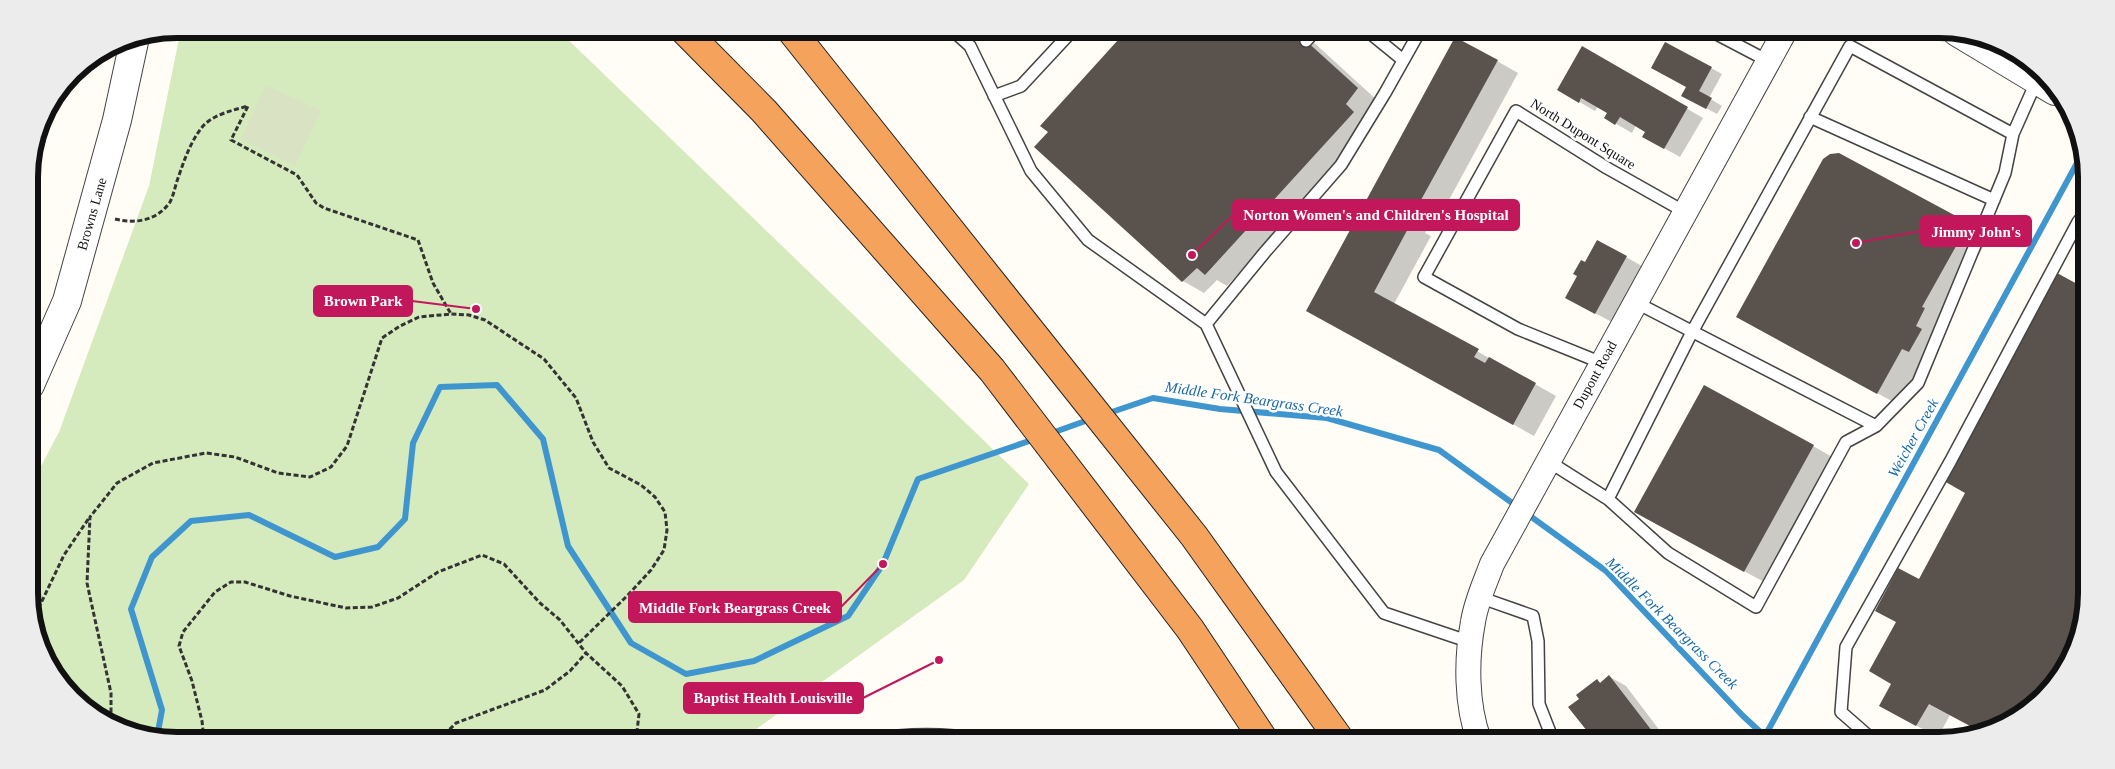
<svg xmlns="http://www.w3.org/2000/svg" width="2115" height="769" font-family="Georgia,serif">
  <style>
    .green { fill: #d5ebbd }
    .cemetery { fill: #d9e3c4 }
    .shadow { fill: #0003 }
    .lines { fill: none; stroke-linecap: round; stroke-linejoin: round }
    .stream { stroke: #3f96cf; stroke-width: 6 }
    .building { fill: #5a524d }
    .service-casing { stroke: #444; stroke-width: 14 }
    .minor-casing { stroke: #444; stroke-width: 26 }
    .tertiary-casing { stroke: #444; stroke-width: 30 }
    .motorway-casing { stroke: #222; stroke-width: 30 }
    .path { stroke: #333; stroke-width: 3; stroke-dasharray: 5 2.5; stroke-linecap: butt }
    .service { stroke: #fff; stroke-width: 11 }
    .minor { stroke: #fff; stroke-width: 24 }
    .tertiary { stroke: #fff; stroke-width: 28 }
    .motorway { stroke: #f5a25d; stroke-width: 28 }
    .labels { text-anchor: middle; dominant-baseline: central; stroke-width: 5; stroke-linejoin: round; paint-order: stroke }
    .street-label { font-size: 14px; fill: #111; stroke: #fff }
    .water-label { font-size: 15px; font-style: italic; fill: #1768a6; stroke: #fff }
    .rim { fill: none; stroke: #111; stroke-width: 6 }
    .leader { fill: none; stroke: #c2185b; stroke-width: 2 }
    .callout-dot { fill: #c2185b; stroke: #fff; stroke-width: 2 }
    .callout { fill: #c2185b; stroke: #c2185b; stroke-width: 2 }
    .callout-label { font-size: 15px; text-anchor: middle; font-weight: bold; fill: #fff }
  </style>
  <rect width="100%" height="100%" fill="#fffdf5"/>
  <path class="green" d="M181,29h376l472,455 -65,96 -223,160h-565l-47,-7 -64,-43 -33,-69 -1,-136 28,-53 90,-246z"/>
  <path class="cemetery" d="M266,85l55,26 -26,55 -54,-27z"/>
  <path class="shadow" d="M1130,29h169l79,72 -12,15 8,9 -147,161 -10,-6 -13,13 -21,-12 -141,-156z
    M1746,29h21l-5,9z
    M1583,48l120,70 -23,39 -36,-20 3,-6 -11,-6 -4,8 -26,-15 2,-6 -10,-6 -3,5 -36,-21z
    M1497,61l21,12 -80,147 -5,-3 -8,16 6,3 -37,68 162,92 -22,40 -205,-114z
    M1711,68l11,6 -13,24 13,8 -5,8 -34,-18z
    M1968,224l21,12 -46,84 -7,19 6,3 -12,21 -6,-3 -25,45 -140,-76z
    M1597,241l45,25 -30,56 -29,-15z
    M2085,277l1,316 -7,47 -18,35 -33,35 -44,23 -34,-18 -12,22 -36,-19 -9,-34 26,-103z
    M1813,446l21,12 -68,125 -109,-59z
    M1610,677l16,9 41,54h-77l2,-3 -11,-38 16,-18 4,2z"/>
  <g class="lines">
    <path class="stream" d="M1106,414l47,-16 67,11 107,9 112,32 167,121 136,144 27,25
      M1049,434l42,-15
      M1765,736l318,-584
      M157,737l5,-27 -31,-101 21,-52 39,-36 58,-6 86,42 43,-10 27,-28 8,-76 27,-56 57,-2 46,54 25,107 63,97 55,31 68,-13 94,-45 35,-52 35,-85 117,-40"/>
  </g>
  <path class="building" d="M1128,29h165l65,59 -12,16 8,8 -149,163 -8,-7 -15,14 -148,-135 14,-15 -8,-6z
    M1455,37l43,23 -82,149 -4,-3 -7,14 6,3 -37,69 105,57 -5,8 11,6 4,-6 47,26 -23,42 -207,-114z
    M1665,42l47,25 -13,24 13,7 -6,11 -25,-13 5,-9 -35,-19z
    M1582,46l106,61 -24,42 -22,-12 3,-5 -25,-15 -5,8 -11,-7 3,-5 -26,-15 -2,5 -22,-13z
    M1839,153l130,70 -47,84 3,1 -9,18 6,3 -13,23 -7,-3 -25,45 -141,-77 87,-158 7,-5z
    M1597,240l30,16 -32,58 -30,-16 12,-22 -4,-2 8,-14 4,2z
    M2057,273l22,12 6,-11 1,319 -7,47 -18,35 -33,35 -42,22 -3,1 -54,-29 -13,22 -37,-20 12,-22 -22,-13 27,-49 -21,-11 23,-43 21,11 46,-86 -21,-12z
    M1704,385l110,60 -70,127 -110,-60z
    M1609,675l50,65h-70l-1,-1 3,-3 -23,-29 11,-8 -3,-4 21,-16 3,4z"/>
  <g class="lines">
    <g class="service-casing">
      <path id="service" d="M951,29l19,17 61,125 57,69 118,84 70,148 108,141 86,29
        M1365,29l38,31
        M1707,29l61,32
        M1306,41l11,-12
        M994,96l27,-10 53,-57
        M1810,117l184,83
        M1635,302l241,124 42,-43 87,-210 8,-39 24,-54
        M1206,324l59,-72 76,-87 44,-72 36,-64
        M1602,363l-84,-34 -94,-52 92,-166 91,57 78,44
        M1548,461l60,38 84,-167 158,-286 163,88
        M1608,499l60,54 88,54 90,-165 30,-16
        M1479,597l54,19 5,25 1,63 14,36
        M870,740c38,-7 75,-7 112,0
        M1873,740l-32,-28 5,-65 104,-185 128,-240 7,-9"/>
    </g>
    <g class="minor-casing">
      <path id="minor" d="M1479,740c-13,-36 -13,-81 -6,-118 3,-20 12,-39 19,-58l294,-535"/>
    </g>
    <g class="tertiary-casing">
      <path id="tertiary" d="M1957,32l98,59
        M30,385l37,-84 50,-181 18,-83"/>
    </g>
    <g class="motorway-casing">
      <path id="motorway" d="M683,29l81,82 228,259 198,259 74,111
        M790,29l404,507 146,204"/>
    </g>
    <path class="path" d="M115,219c20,5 42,2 55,-17 3,-5 5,-15 7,-21 7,-20 13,-39 26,-55 11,-12 31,-16 45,-20l-17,34 66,35 19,28 8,5 94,32 15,43 18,31
      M32,622l32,-67 25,-37
      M111,720v-27l-24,-110 3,-66 27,-34 36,-20 53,-10 29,4 43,16 32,4 21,-10 16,-21 35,-108 18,-12 19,-9 32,-3 18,1 16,5 59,39 32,39 17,44 16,26 32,17 14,12 10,15 2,18 -3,20 -13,20 -23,25 -49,48
      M204,740l-2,-19 -10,-40 -13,-35 4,-14 32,-40 16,-10h14l45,14 56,12 26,-1 26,-9 40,-26 44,-17 22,9 36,39 20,17 26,33 36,33 17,28 -3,26
      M439,740l17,-17 89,-33 25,-19 16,-18"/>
    <use href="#service" class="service"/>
    <use href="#minor" class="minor"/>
    <use href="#tertiary" class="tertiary"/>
    <use href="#motorway" class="motorway"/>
  </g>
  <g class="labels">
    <g class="street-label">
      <text transform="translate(1583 134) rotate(32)">North Dupont Square</text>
      <text transform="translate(92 214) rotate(-74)">Browns Lane</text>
      <text transform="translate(1595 375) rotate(-61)">Dupont Road</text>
    </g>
    <g class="water-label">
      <text transform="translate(1254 399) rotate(8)">Middle Fork Beargrass Creek</text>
      <text transform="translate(1913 438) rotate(-61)">Weicher Creek</text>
      <text transform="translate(1672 623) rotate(45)">Middle Fork Beargrass Creek</text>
    </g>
  </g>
  <path d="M0 0H2115V769H0ZM177 38H1939A139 139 0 0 1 2078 177V593A139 139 0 0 1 1939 732H177A139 139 0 0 1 38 593V177A139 139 0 0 1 177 38Z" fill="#ececec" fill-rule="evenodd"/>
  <path class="rim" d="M177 38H1939A139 139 0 0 1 2078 177V593A139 139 0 0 1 1939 732H177A139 139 0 0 1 38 593V177A139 139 0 0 1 177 38Z"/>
  <path class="leader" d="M1192 255L1233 215M1856 243L1921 231M476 309L412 301M883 564L841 607M939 660L863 698"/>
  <g class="callout-dot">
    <circle cx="1192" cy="255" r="5"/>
    <circle cx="1856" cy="243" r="5"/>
    <circle cx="476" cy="309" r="5"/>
    <circle cx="883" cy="564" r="5"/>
    <circle cx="939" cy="660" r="5"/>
  </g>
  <g class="callout">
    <rect x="1233" y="200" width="286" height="30" rx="5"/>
    <rect x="1921" y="216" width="110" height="30" rx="5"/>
    <rect x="314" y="286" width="98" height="30" rx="5"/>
    <rect x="629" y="592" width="212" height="30" rx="5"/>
    <rect x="684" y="683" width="179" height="30" rx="5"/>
  </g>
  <g class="callout-label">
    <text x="1376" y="220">Norton Women's and Children's Hospital</text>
    <text x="1976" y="237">Jimmy John's</text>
    <text x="363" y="306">Brown Park</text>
    <text x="735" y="613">Middle Fork Beargrass Creek</text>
    <text x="773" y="703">Baptist Health Louisville</text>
  </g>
</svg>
